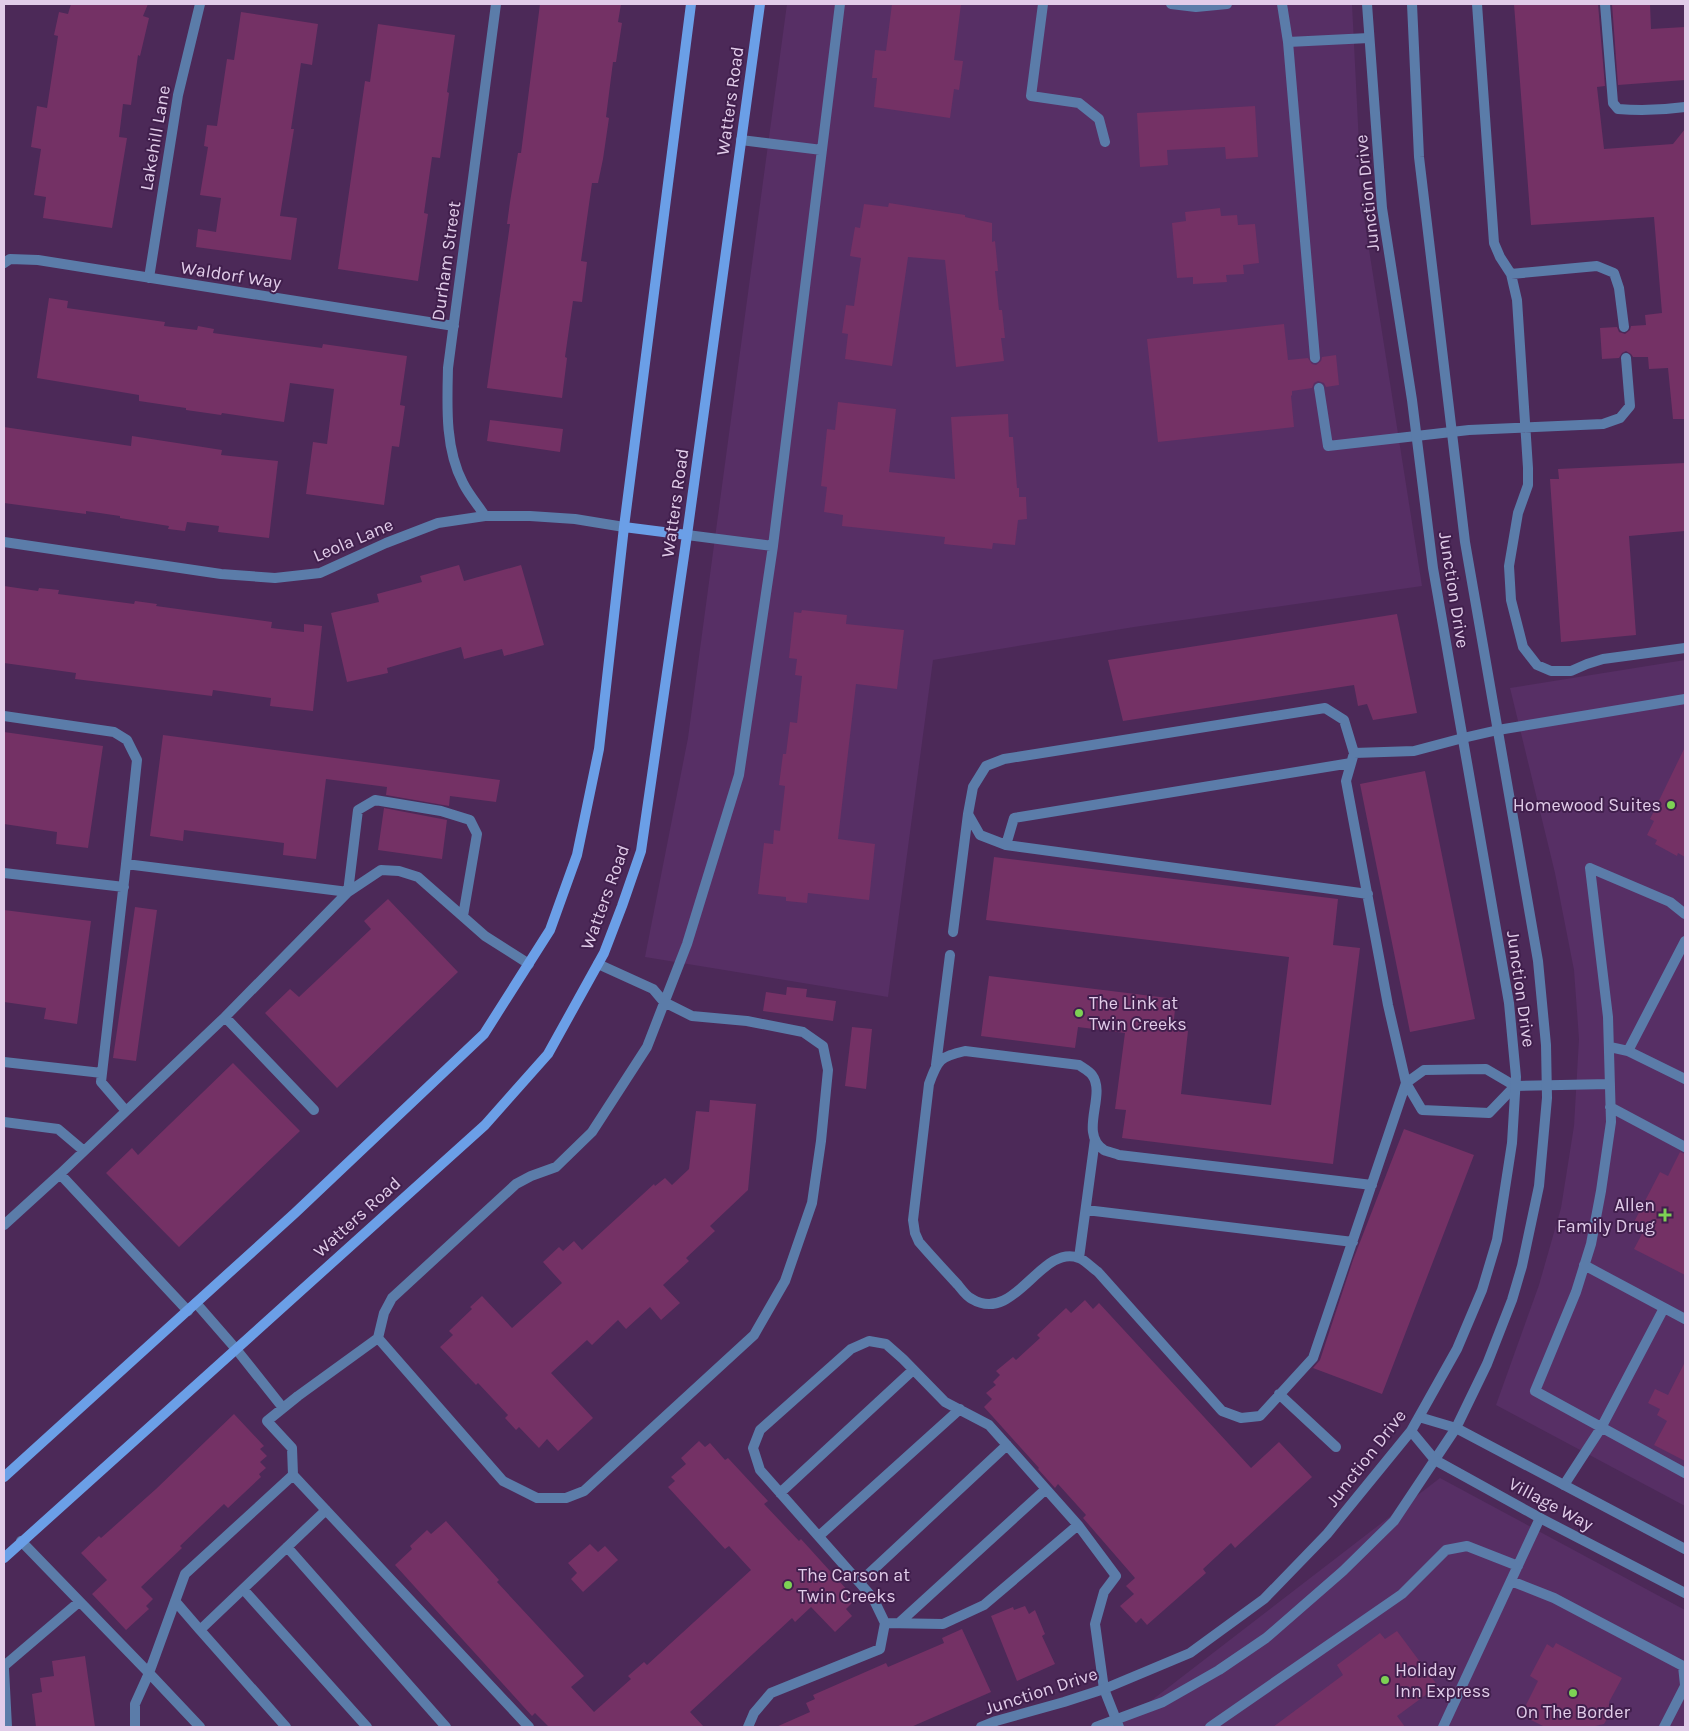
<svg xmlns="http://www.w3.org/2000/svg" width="1689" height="1731" font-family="Karla,sans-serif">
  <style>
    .built { fill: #572f65 }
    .building { fill: #743165 }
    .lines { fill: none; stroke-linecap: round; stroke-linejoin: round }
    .service { stroke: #5b7ca9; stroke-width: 10 }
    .minor { stroke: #5b7ca9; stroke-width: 10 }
    .tertiary { stroke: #5b7ca9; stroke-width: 10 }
    .secondary { stroke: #6b9fe7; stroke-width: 10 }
    .poi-dot { fill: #7dd154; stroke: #411f4d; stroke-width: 2 }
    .labels { text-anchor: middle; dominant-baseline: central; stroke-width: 4; stroke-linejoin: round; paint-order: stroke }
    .street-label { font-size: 18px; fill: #e1cce9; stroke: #411f4d }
    .poi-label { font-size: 18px; fill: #e1cce9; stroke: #411f4d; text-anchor: start }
  </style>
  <rect width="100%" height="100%" fill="#4c2958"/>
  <path class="built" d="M787,4h565l10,201 60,381 -288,41 -201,33 -45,337 -243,-40 43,-219z
    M1685,660v846l-189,-101 43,-120 22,-77 13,-82 5,-87 -5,-69 -19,-97 -45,-185z
    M1440,1478l245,132v117h-568z"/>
  <path class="building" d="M71,4h77l-5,12 6,2 -9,38 -2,-1 -7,50 -8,-1 -4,33 8,1 -15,90 -69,-10 3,-21 -12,-2 7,-46 -10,-2 6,-41 10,2 11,-72 -4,-1 5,-23 9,2z
    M540,4h81l-3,18 4,1 -6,39h-3l-7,55 3,1 -6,41 -5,24h-6l-11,78 6,1 -5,40 -9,-1 -8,56 2,1 -5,40 -75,-10 23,-164h-3l3,-22 8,-49h3z
    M892,4h69l-7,56 9,1 -4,29 -5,-1 -4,29 -76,-11 3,-29h-5l3,-28 11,1z
    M1514,4h84l7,82 -8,1 7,62 69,-5 12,-15v290h-12l-5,-51 -19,1 -1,-12h-15l-2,-3 -5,-3 -4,2 -3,5 -17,1 -2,-31 17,-1 2,5 6,2 5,-4 1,-4 15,-1 -1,-10 17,-2 -8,-96 -123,8z
    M1612,4h38l1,25 34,-2v53l-67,5z
    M241,12l77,12 -6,41 -11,-2 -10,66h3l-14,87 17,2 -6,42 -95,-13 2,-18 18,3 5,-34 -21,-3 8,-48 -4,-1 3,-21 10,1 10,-67 7,1z
    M378,24l77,11 -8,57 2,1 -9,65 -8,-1 -8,56 4,1 -10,67 -80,-12 27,-188 5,1z
    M1255,106l3,51 -32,2 -1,-12 -58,3 1,15 -28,2 -3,-54z
    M889,203l76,12v2l27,6v19l3,-1 3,30h-3l4,39h3l3,28h-4l3,23 -48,6 -11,-107 -37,-3 -16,109 -47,-7 3,-25 -6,-1 4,-28 8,1 7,-48 -11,-2 5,-29 5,1 4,-24 24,3z
    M1220,208l1,8 16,-1 1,10 17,-1 4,39 -16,2 1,9 -18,1 1,7 -34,2v-7l-16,1 -5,-55 14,-2 -1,-9z
    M49,298l19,3 -1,7 98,14 -1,4 33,4 1,-4 16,3 -1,4 109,15 1,-4 84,12 -7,49 5,1 -6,41 -7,-1 -8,59 -78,-11 7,-52 14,2 7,-55 -44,-6 -6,39 -62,-9 -1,2 -35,-5v-2l-47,-7v-6l-102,-17z
    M1284,324l4,36 20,-2 4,6 4,1 5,-4 1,-4 14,-2 3,30 -13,2 -2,-4 -6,-2 -4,2 -2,5 -20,3v4l-1,1 3,31 -136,15 -11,-103z
    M838,402l58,7 -7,63 66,7 -4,-62 57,-3 1,23h4l4,51h2v9h7l1,22 -9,1 -3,25 -22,-2 -1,6 -48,-5 1,-7 -103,-11 1,-11 -19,-3 3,-25 -6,-1 6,-57 8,1z
    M490,420l73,9 -3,23 -73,-11z
    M4,427l127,19 1,-10 90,14 -1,5 57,6 -9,77 -51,-6 1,-6 -32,-4 -2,9 -17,-2 1,-3 -49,-8v-2l-34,-5v3l-82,-11z
    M1685,463v68l-56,5 7,99 -75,7 -11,-163h9l-1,-10z
    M459,565l5,16 57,-16 23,80 -40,11 -2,-7 -38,10 -3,-12 -74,21 1,5 -41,9 -16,-69 48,-11 -2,-8 45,-12 -2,-6z
    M4,586l34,5 1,-3 20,2 -1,4 76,10 1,-3 22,3 -1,2 116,16 -1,6 33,4v-8l18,2 -9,85 -43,-5 1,-8 -58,-8 -1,6 -96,-12 -41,-5 1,-6 -72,-10z
    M802,610l45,5 -1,9 58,6 -7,59 -41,-5 -18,155 37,5 -6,56 -61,-7 -1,10 -21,-2v-4l-28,-3 6,-51 9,1 1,-14 6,1 5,-45 -6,-1 4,-31h3l4,-32 7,1 5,-47 -7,-1 2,-16 -8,-1 5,-46 7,1z
    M1397,614l20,99 -44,7 -6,-16 -9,2 -4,-21 -231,36 -15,-61z
    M4,732l99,14 -15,102 -32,-4 1,-12 -53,-8z
    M163,735l337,45 -4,22 -46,-6 -1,10 -63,-11 1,-8 -61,-8 -10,80 -33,-4 1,-12 -100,-13 -1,11 -33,-5z
    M1685,747v110l-7,-4 -1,3 -22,-12 2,-4 -10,-5 7,-14 -4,-2z
    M1425,771l50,248 -65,13 -50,-248z
    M384,808l63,12 -5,39 -64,-9z
    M994,857l344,42 -5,46 27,3 -27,216 -211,-26 4,-28 -11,-1 10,-76 -47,-6 -3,21 -94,-12 8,-60 187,23 -3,30 15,2 -7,63 90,11 18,-148 -303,-37z
    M388,899l70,73 -121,116 -72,-75 25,-24 9,8 72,-68 -7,-8z
    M135,907l22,3 -21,151 -23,-3z
    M4,910l87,11 -14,103 -33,-5 2,-11 -42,-6z
    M787,987l20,2 -1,8 30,4 -3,20 -70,-10 3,-19 20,3z
    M852,1027l20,2 -6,60 -21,-3z
    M233,1063l67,68 -121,116 -73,-74 26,-25 6,7z
    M710,1100l46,4 -8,86 -38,36 5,5 -29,27 3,3 -26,24 17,18 -19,17 -11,-13 -24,22 -8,-9 -26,25 -5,-5 -36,33 42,45 -35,33 -11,-12 -8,9 -20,-21 -3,3 -11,-12 3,-3 -30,-32 -2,2 -36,-38 13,-12 -4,-4 23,-22 -2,-2 12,-11 30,32 50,-45 -19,-21 16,-15 4,4 11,-10 8,9 72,-66 1,2 10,-8 7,7 17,-16 7,-58 13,1z
    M1404,1129l70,26 -92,239 -69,-26 7,-8 33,-100z
    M1680,1152l5,2v121l-51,-26 10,-19 -11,-6 27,-52 8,4z
    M1085,1300l8,9 6,-6 152,165 28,-26 33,35 -77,71 -4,-5 -28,26 3,4 -59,52 -6,-7 -5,5 -16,-17 14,-12 -8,-8 9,-8 -52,-60 3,-3 -28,-31 -3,4 -17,-19 1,-1 -55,-61 8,-8 -6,-6 10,-8 -3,-3 7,-7 -4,-4 17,-14 3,3 24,-22 -3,-3 29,-27 5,5z
    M1685,1362v99l-31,-16 13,-24 -10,-6 3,-6 -12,-6 7,-14 13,6z
    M234,1414l30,32 -4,3 7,7 -7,6 6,6 -7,6 2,3 -33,31 -4,-4 -44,42 2,2 -41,39 12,12 -7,7 3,3 -23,21 -34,-36 15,-14 -26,-27 18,-17 2,2 55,-49z
    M699,1441l6,6 5,-4 15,17 3,-2 40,43 -4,3 35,37 2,-2 48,53 -4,3 7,8 -6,6 6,7 -17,16 -24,-25 -16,15 -3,-4 -102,94 14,15h-155l-14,-14 -3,3 -137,-151 17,-16 -2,-3 17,-16 4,4 15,-13 53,59 -2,2 87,94 -13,11 23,25 37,-33 -3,-3 16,-14 3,3 104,-95 -22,-24 -4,3 -57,-62 7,-6 -4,-4 15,-13 -5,-6z
    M590,1544l8,8 7,-6 13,14 -35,32 -12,-13 6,-6 -9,-10z
    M1025,1606l4,8 6,-4 10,24 -3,2 13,28 -38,17 -26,-65 22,-9 1,3z
    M962,1629l29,63 -80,35h-135l34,-15 -4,-9 9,-4 -2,-4 73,-32 2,4 56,-24 -2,-5z
    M1397,1631l41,55 -41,30 8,11h-132l70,-52 -6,-10 43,-32 5,6z
    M1556,1643l66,35 -13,24 2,10 -7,12 -13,3h-46l-24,-12 17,-34 -8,-5 17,-32 6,4z
    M85,1656l10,71h-59l-4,-33 10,-2 -2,-14 14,-2 -2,-15z"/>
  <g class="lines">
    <path class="service" d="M1043,4l-12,92 48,7 20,16 6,23
      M1171,4l25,3 31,-3
      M1282,4l6,38 27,316
      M1477,4l17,239 6,14 11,17 6,26 11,168v17l-10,28 -9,53 2,34 12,47 14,18 14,6h20l16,-7 16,-5 82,-11
      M1605,4l8,99 5,6c23,2 45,1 67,-2
      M1288,42l81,-4
      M741,140l81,10
      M1511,274l86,-8 17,7 5,15 5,39
      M1319,388l9,58 141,-16 134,-6 17,-6 10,-12 -4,-48
      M687,535l86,11
      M4,716l110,16 13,8 10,20 -11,104
      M1354,753l-10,-33 -19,-12 -321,51 -18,7 -13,21 -5,27 12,21 26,10 362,49
      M1006,845l8,-27 337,-55
      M1590,868l18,149 3,105 -10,69 -10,53 -15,48 -41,99 150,82
      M1590,868l80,34 15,12
      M4,873l120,14
      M953,932l15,-118
      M225,1017l123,-125 33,-22 18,1 19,6 67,59 44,28
      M1610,1047l18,4 57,28
      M1628,1051l57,-110
      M4,1062l98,11
      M936,1065l14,-110
      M1515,1086l-26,27 -67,-3 -16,-27 -18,-78 -42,-224 8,-28 60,-2 49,-13 35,-8 187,-31
      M1610,1107l75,40
      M126,1111l-25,-29 25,-218 222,28 10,-82 17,-10 66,11 29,9 7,14 -14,82
      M4,1122l54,7 26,22
      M60,1174l165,-157 89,93
      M1372,1185l-253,-30c-4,-2 -11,-3 -15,-5 -26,-17 3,-55 -12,-75 -3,-4 -9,-7 -13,-10l-114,-14c-25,6 -27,8 -36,33l-16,136 2,13 4,9c13,15 26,29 39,43 4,5 9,12 14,14 43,26 69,-56 107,-41 6,2 13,10 19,14l124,139 19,7 19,-2 53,-58 93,-275 18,-13 62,-1 29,17 95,-2
      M1086,1210l267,32
      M4,1225l56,-51 128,137
      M1079,1258l16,-119
      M1584,1265l101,54
      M196,1303l40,46 47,59
      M378,1338l125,143 34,17h29l18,-7 170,-156 31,-54 27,-78 9,-62 7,-71 -5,-24 -20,-14 -56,-11 -55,-5 -28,-14 -11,-13 -55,-25
      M1279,1394l57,53
      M293,1475l236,252
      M1564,1485l37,-57 63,-120
      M780,1493l133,-123
      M819,1536l141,-127
      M21,1541l128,132 36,-99 108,-99 -1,-27 -25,-27 31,-25 80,-58 6,-25 8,-15 124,-114 15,-8 25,-9 36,-35 55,-85 40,-103 52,-169 34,-229 67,-542
      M287,1547l159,180
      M1511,1581l43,17 129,68 2,19
      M860,1582l147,-137
      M243,1589l124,138
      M175,1601l25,29
      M885,1623l58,1 41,-19 94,-80 38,51 -12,16 -9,32 9,65 15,38
      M899,1623l147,-134
      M4,1666l75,-64
      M4,1669l3,58
      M135,1727v-23l14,-31 51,54
      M286,1727l-86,-97 126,-120
      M748,1727l6,-14 17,-20 109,-44 5,-26 -12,-25 -113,-128 -7,-22 7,-18 91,-81 18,-8 17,3 17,15 42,43 44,23 89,100
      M1210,1727l192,-133 44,-44 21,-4 51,20
      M1443,1727l97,-209
      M1664,1727l21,-41"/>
    <path class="minor" d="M4,263l6,-4 28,1 416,66
      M149,278l29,-183 22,-91
      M485,516c-7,-11 -16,-21 -22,-33 -18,-34 -16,-77 -15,-115l48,-364
      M4,542l217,32 54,4 45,-5 66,-30 52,-20 47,-7h45l45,3 49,8"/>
    <path class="tertiary" d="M1419,1417l37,11 229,121
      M1411,1431l24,29 105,58 145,75
      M981,1727l15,-6 68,-19 40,-13 86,-36 74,-54 63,-65 84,-103 46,-82 25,-59 15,-50 15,-97 4,-66 -7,-74 -76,-435 -21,-168 -30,-192 -15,-204
      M1096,1727l67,-25 56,-32 47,-32 77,-67 51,-50 62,-93 31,-64 25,-64 10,-34 17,-80 8,-88 -1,-53 -8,-84 -73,-419 -46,-385 -7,-153"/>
    <path class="secondary" d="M624,527l63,8
      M4,1477l291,-264 189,-179 66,-104 27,-75 22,-106 25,-222 67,-523
      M4,1558l481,-433 63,-71 56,-101 18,-47 19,-55 46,-316 73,-531"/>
  </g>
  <g class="poi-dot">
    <circle cx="1671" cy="805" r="5"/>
    <circle cx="1079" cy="1013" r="5"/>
    <path d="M1662.5 1207.5h5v5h5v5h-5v5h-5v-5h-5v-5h5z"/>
    <circle cx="788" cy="1585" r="5"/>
    <circle cx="1385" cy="1680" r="5"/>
    <circle cx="1573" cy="1693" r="5"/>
  </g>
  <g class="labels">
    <g class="street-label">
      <text transform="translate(730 101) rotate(-82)">Watters Road</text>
      <text transform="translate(155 138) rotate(-80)">Lakehill Lane</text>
      <text transform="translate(1367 193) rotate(-96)">Junction Drive</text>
      <text transform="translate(446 261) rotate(-82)">Durham Street</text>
      <text transform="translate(231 275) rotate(9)">Waldorf Way</text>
      <text transform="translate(675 503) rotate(-82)">Watters Road</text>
      <text transform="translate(353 540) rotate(-23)">Leola Lane</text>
      <text transform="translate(1454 590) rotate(81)">Junction Drive</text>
      <text transform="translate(605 897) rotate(-70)">Watters Road</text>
      <text transform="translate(1521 989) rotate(82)">Junction Drive</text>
      <text transform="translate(357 1217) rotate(-42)">Watters Road</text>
      <text transform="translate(1366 1458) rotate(-52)">Junction Drive</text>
      <text transform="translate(1551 1504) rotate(28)">Village Way</text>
      <text transform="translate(1041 1691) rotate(-18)">Junction Drive</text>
    </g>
    <g class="poi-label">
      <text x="1661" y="805" text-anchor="end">Homewood Suites</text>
      <text x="1089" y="1003">The Link at<tspan x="1089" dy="21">Twin Creeks</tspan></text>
      <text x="1655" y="1205" text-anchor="end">Allen<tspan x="1655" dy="21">Family Drug</tspan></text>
      <text x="798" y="1575">The Carson at<tspan x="798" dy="21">Twin Creeks</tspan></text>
      <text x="1395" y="1670">Holiday<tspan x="1395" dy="21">Inn Express</tspan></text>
      <text x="1573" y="1712" text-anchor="middle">On The Border</text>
    </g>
  </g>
  <rect width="1689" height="1731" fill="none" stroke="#e1cce9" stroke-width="10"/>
</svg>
